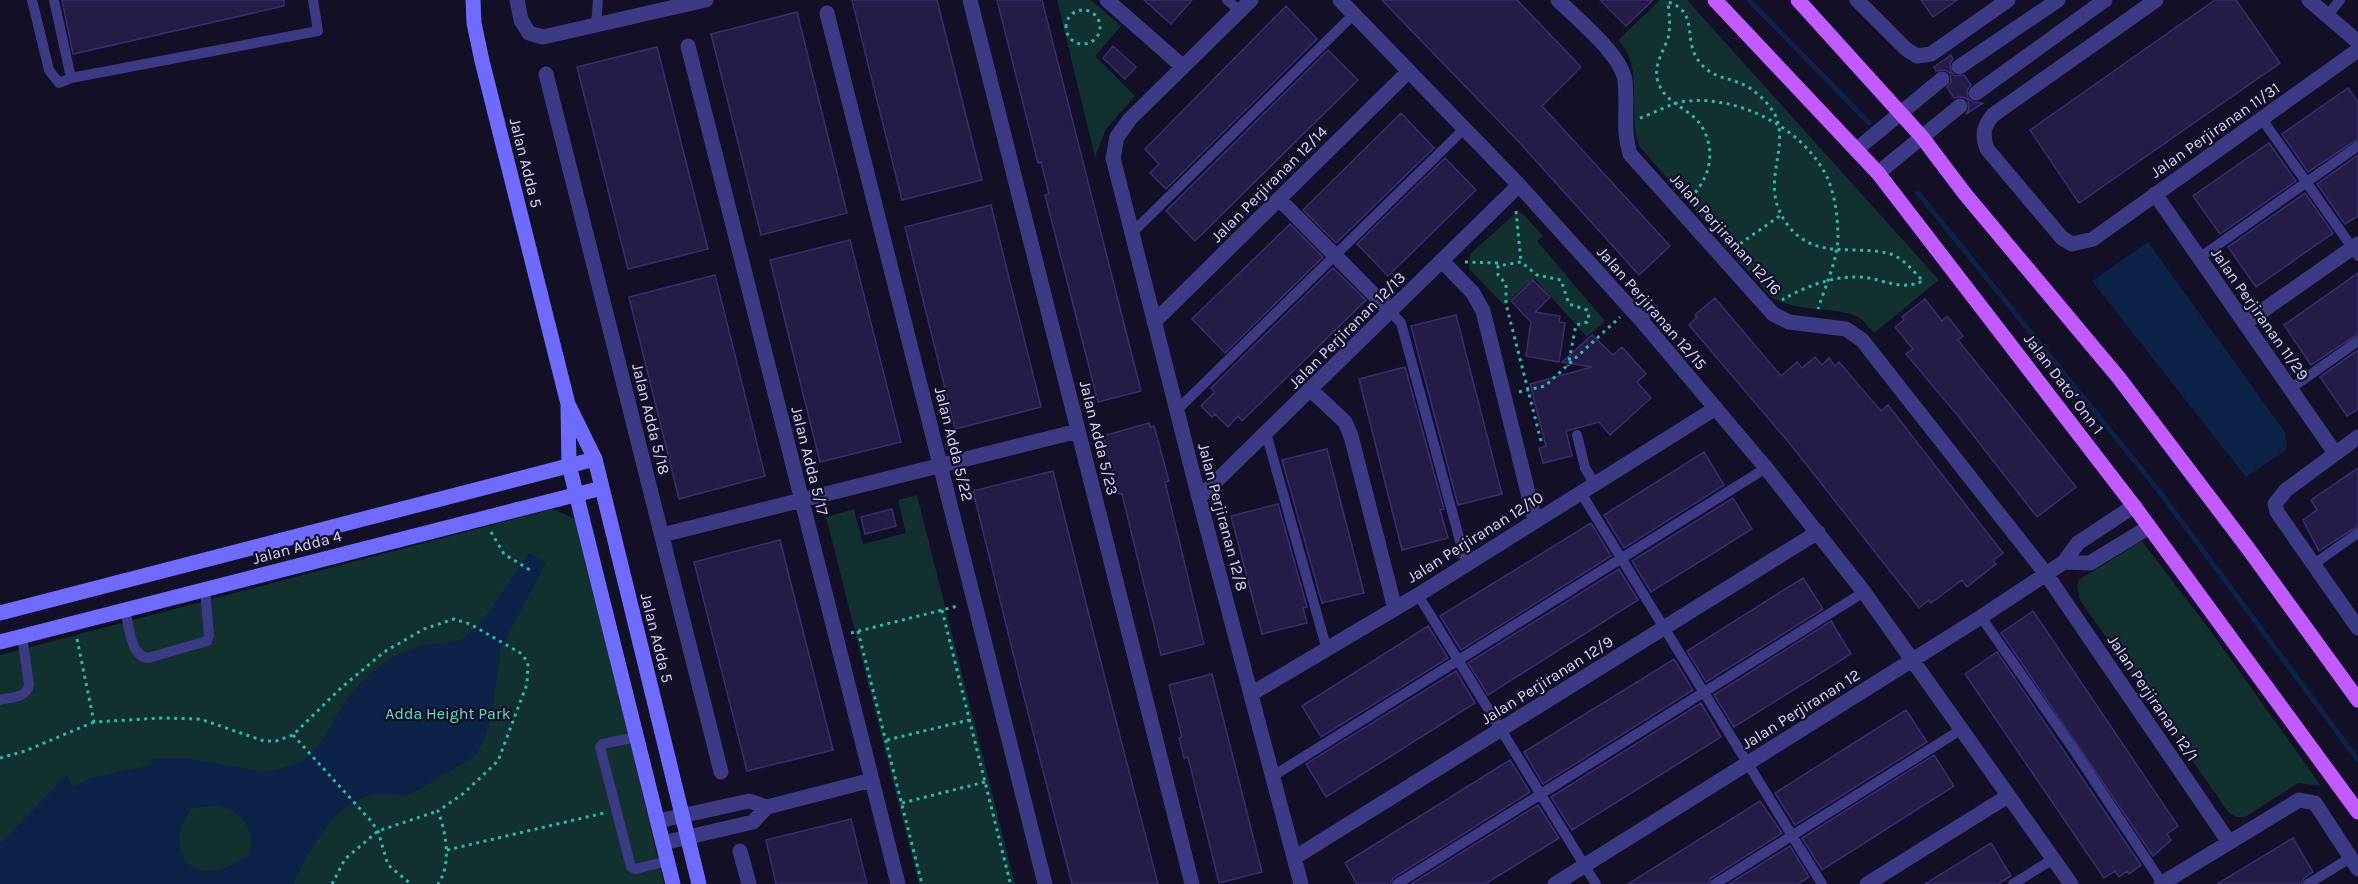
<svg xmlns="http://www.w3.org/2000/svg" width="2358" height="884" font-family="Karla,sans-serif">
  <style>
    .green { fill: #12302f }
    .water { fill: #0c2248; fill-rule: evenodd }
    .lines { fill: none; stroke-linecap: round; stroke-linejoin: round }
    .stream { stroke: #0c2248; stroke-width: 5 }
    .building { fill: #241b47; stroke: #3b2d73; stroke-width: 1.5 }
    .path { stroke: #2fb8b0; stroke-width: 3; stroke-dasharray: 3 4.5; stroke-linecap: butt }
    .lane { stroke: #3d3a85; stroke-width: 10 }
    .street { stroke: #3d3a85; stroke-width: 15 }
    .secondary { stroke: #6f6bff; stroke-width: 15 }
    .primary { stroke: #c25bff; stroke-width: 15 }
    .labels { text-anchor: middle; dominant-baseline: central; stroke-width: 4.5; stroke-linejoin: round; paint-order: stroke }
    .street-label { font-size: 16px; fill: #d9d4ff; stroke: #130f26 }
    .park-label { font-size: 16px; fill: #5fe0c0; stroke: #130f26 }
  </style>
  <rect width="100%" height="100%" fill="#130f26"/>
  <path class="green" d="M1057,0h34l30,26 -26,30 40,40 -29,33 -11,28z
    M1660,0h27l252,280 -65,53c-4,-4 -9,-11 -13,-14 -23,-15 -63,-4 -91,-23l-131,-150c-12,-34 6,-79 -21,-106z
    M1517,212l6,2 20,22 -6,5 68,80 -18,16 -53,-59 -30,27 -35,-36 1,-15z
    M917,495l98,389h-96l-93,-367 28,-8 9,35 43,-11 -8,-33z
    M553,509l24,11 87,364h-664v-229z
    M2142,541l70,92 109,153 -23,-3 -53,34h-9l-7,-4 -149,-213 -3,-15 3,-6z"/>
  <path class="water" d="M2148,242l137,190 2,13 -2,6 -39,26 -154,-196z
    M529,553l17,10 -45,85 -9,65 -6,24 -11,19 -62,37c-15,6 -31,-2 -46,3 -36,11 -58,57 -74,88h-293v-40l67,-69 5,12 19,-9 61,-13v-7h31l84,14 35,-10 17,-17 30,-49 21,-22 23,-17 26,-11 42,-6 23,-21zM218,805c25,8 35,21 33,47 -21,20 -67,32 -72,-8 -2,-11 7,-25 12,-35z"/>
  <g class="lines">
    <path class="stream" d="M1749,0l120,123
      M1918,193l241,298 199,269"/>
  </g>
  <path class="building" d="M62,0h222v6l-211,48z
    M852,0h85l45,180 -80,20z
    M997,0h45l99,391 -43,11 -53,-207 4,-1 -8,-32 -3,1z
    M1144,0h48l-21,24z
    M1382,0h135l64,67 -39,39 128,140 -31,29 -120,-133z
    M1600,0h53l-27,26z
    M1921,0h36l-24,17z
    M2215,0h21l44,63 -201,140 -49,-73z
    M1286,6l31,33 -151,150 -16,-16 9,-9 -14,-15z
    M797,12l50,201 -86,22 -50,-201z
    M1113,46l23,21 -11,12 -22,-21z
    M657,47l51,202 -80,20 -51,-202z
    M1328,50l30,30 -163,161 -29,-30z
    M1951,55l2,4 -3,4 1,9 4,4 9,-1 7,10 -4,5 1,8 5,4 10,1 -17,11 3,-5 -1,-9 -5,-3 -9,1 -7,-11 4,-5 -1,-9 -5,-3 -9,1 -2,-4z
    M2348,88l10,14v37l-50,33 -26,-38z
    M1401,113l33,35 -98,95 -33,-33z
    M2269,143l27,38 -76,53 -27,-38z
    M2358,155v61l-13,8 -28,-40z
    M1445,158l31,32 -88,86 -31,-32z
    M2305,193l28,40 -77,54 -28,-40z
    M991,205l50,202 -86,22 -50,-202z
    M1290,224l33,33 -98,96 -33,-34z
    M850,240l51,202 -81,20 -50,-202z
    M1333,268l33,32 -124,121 -4,-5 -10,11 -13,-13 -3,3 -11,-11 14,-14 -4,-4z
    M2358,273v61l-47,31 -27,-40z
    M715,275l50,201 -86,23 -50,-202z
    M1533,280l17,17 -15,15 25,4 -1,6 6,1 -6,39 -33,-6 5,-34 -20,-21z
    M1715,298l66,78 16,-14 5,6 13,-11 7,8 7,-7 6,8 4,-4 42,49 7,-6 115,148 -10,7 3,4 -29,23 -5,-7 -31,23 -2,-3 -10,8 -128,-163 -102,-120 8,-8 -2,-2z
    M1925,299l17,22 5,-5 16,20 -5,4 118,147 -39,30 -78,-100 -53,-63 7,-5 -18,-22 9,-7 -2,-3z
    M1456,315l46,179 -44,11 -47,-179z
    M1592,335l21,20 9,-8 24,27 -9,8 14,16 -41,37 -11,-13 -33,9 6,25 -29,7 -4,-15 7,-2 -16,-62 62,-17 -30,-5z
    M2358,350v59l-11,7 -27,-39z
    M1405,367l39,142 -4,1 8,28 -46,12 -43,-171z
    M1149,423l1,4 4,-1 15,55 -4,1 39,162 -43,11 -39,-161h-3l-16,-58z
    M1327,449l37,144 -42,10 -40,-143z
    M1704,452l20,33 -100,63 -20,-33z
    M2358,468v58l-39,25 -16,-31 14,-10 -6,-10z
    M1053,471l45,180 60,233h-86l-49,-191 -50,-202z
    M1733,498l19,31 -101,63 -19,-31z
    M1278,504l29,103 -4,1 4,15 -45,11 -31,-118z
    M892,509l4,17 -31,8 -4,-17z
    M1591,523l20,33 -150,94 -21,-34z
    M780,540l53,210 -86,21 -53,-209z
    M1619,569l19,31 -150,95 -20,-32z
    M1803,578l20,31 -117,73 -19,-31z
    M2033,611l145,215 -11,8 4,6 -18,16 -152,-223z
    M1831,621l20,33 -117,73 -20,-32z
    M1428,626l20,32 -127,79 -19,-31z
    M1997,652l144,213 -12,9 -2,-3 -8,6 -4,-6 -11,7 -139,-204z
    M1674,659l19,31 -150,94 -19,-32z
    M1456,671l19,32 -149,94 -20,-33z
    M1212,674l50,198 -43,11 -31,-126 -4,1 -5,-20 3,-1 -13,-52z
    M1701,703l20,34 -149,93 -21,-33z
    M1906,710l21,32 -132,83 -20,-32z
    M1934,755l20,31 -132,84 -20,-32z
    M1510,760l20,32 -137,86 -3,6h-33l-12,-21z
    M1760,801l22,32 -71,45 -3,6h-80z
    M1538,805l21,33 -74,46h-74z
    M851,819l16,65h-91l-10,-44z
    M2293,838l20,34 -9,6 -3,6h-84z
    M1991,843l20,33 -13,8h-73z
    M1790,846l19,31 -11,7h-69z"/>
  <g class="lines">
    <path class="path" d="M1066 27a17 17 0 1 1 34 0a17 17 0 1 1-34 0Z
      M1640,118c15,-5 32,-16 48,-17 51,-5 114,27 138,74 9,18 12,43 12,63 -1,23 -13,49 -20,71
      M1690,198c19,-18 27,-46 12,-71 -11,-19 -36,-22 -44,-45 -5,-17 5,-29 10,-44 3,-10 1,-25 0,-36 35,11 10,42 37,66 11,10 24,10 37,16 13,5 30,22 35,35 11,35 -18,67 10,105 26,36 64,21 100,29 15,3 26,18 36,28 -24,11 -40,-3 -64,-4 -27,-1 -55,10 -77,23
      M1516,211l5,51
      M1734,248l47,-33
      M1465,262l35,1
      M1519,392l26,-6 75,-69
      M1541,441l-35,-137v-20l-8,-9v-9l23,-4 16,13 24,5 8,24 18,6 2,8 -2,4 -11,3 -8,41
      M491,532l13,22 26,16
      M942,610l68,272
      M858,631l64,253
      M851,633l107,-27
      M77,639l17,83 68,-4 38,1 64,22h12l17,-6 48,-47 43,-36 40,-23 30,-10 16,5 52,30 6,9 -1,21 -29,77 -34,32 -26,18c8,21 14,53 0,73
      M293,735l78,86 7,10 10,34 23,19
      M887,740l82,-20
      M0,758l25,-7 69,-29
      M902,803l83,-21
      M447,850l157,-37
      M332,884l13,-25 33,-28 60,-20"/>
    <path class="lane" d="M32,0l17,70 10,13 12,-5 247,-47 -5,-31
      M54,0l17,78
      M1227,0l13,11
      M2327,16l13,-16
      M596,25l2,-25
      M2262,119l96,137
      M1132,233l222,-219
      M2199,258l159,-112
      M1390,311l11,12 65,240
      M1641,320l12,-11
      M2290,389l68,-48
      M1176,411l289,-283
      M1266,433l61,217
      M1577,435l8,33 10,16
      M1581,493l241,391
      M2314,564l44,-31
      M1418,595l178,289
      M125,609c4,16 5,47 23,49l59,-17 2,-6 -4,-45
      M1981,617l93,133 88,133
      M0,700c12,-3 26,-2 29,-15l-7,-49
      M636,737l-33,7 -3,3 31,120 5,2 31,-8
      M1273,776l493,-308
      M1397,884l467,-292
      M1715,884l247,-155
      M2013,884l40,-25
      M2308,884l42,-26"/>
    <path class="street" d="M517,0l4,20 8,13 14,4 163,-37
      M970,0l222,884
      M1107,0l75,66
      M1251,0l-121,119 -13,18 -4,21 86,340 102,386
      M1340,0l179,185 122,135 125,148 98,124 207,292
      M1558,0c19,19 64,55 67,81 3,27 -3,46 5,73l143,160 16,8 57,7 16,11 184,234 183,268
      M1857,0l49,49 11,7 14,-2 77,-54
      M2156,0l-163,115c-10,12 -11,20 -6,34l75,89 10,6 21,-5 265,-189
      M2309,0l49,42
      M827,13l218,871
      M688,46l210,838
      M1959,67l99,-67
      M546,74l175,698
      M1976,93l129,-93
      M1857,149l85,-70
      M1878,173l82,-67
      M2155,194l180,259
      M1279,199l111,112
      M1442,261l31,32 10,18 52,210
      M1154,322l255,-251
      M2245,323l113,-79
      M1312,391l33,31 6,14 44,173
      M2358,437l-72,53 -11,14 2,8 81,116
      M1199,498l320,-313
      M662,535l416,-104
      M2064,562l26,1 59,-36
      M1251,694l167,-99 298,-187
      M767,807l105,-27
      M658,821l91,-20 18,6
      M663,843l90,-21 14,-15
      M740,851l9,33
      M1294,858l524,-326
      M1555,884l426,-267 83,-55 14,-19 56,-37
      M1867,884l141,-88
      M2161,884l138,-84 16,3 43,66"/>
    <path class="secondary" d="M473,0l1,23 8,38 86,343 27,55 104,425
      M568,407l1,58 104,419
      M0,613l595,-154
      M0,642l602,-154"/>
    <path class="primary" d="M1715,0l163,173 256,333 224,306
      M1798,0l124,137 43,57 154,184 128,169 111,153"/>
  </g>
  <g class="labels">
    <g class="street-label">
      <text transform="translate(2215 130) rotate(-35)">Jalan Perjiranan 11/31</text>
      <text transform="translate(526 163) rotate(76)">Jalan Adda 5</text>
      <text transform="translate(1269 184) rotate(-45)">Jalan Perjiranan 12/14</text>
      <text transform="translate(1726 234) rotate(48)">Jalan Perjiranan 12/16</text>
      <text transform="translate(1652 308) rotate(49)">Jalan Perjiranan 12/15</text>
      <text transform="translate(2260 314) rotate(55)">Jalan Perjiranan 11/29</text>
      <text transform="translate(1347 330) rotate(-45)">Jalan Perjiranan 12/13</text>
      <text transform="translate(2064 384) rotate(53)">Jalan Dato' Onn 1</text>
      <text transform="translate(651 419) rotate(76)">Jalan Adda 5/18</text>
      <text transform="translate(1099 438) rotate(76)">Jalan Adda 5/23</text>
      <text transform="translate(954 444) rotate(76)">Jalan Adda 5/22</text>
      <text transform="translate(810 461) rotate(76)">Jalan Adda 5/17</text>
      <text transform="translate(1223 517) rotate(75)">Jalan Perjiranan 12/8</text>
      <text transform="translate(1475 537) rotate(-32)">Jalan Perjiranan 12/10</text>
      <text transform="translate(297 547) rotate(-15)">Jalan Adda 4</text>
      <text transform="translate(657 638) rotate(76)">Jalan Adda 5</text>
      <text transform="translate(1547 680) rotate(-32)">Jalan Perjiranan 12/9</text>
      <text transform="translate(2153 698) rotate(56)">Jalan Perjiranan 12/1</text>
      <text transform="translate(1801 709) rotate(-32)">Jalan Perjiranan 12</text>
    </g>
    <g class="park-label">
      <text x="448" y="713">Adda Height Park</text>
    </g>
  </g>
</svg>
